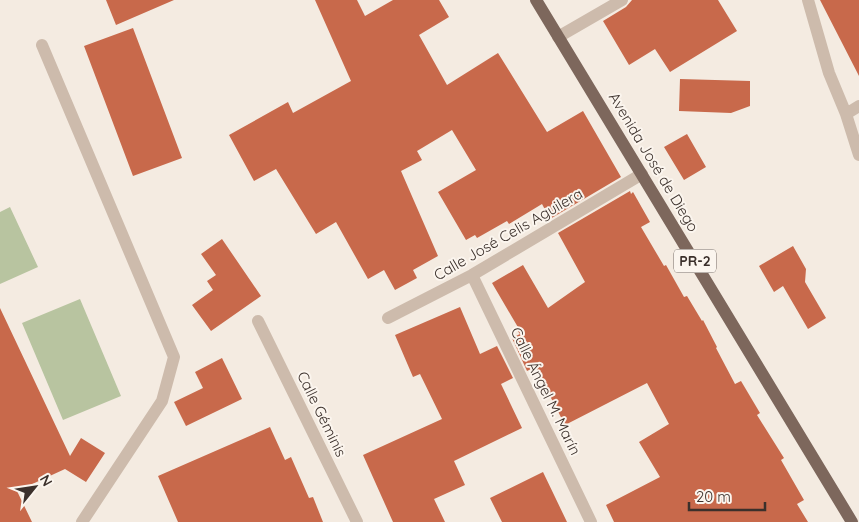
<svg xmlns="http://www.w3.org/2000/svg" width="859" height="522" font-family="Quicksand,sans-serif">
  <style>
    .green { fill: #b8c4a0 }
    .building { fill: #c8694b }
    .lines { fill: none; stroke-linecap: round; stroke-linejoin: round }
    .minor { stroke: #cdbbac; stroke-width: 12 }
    .major { stroke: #7d675c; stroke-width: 12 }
    .labels { text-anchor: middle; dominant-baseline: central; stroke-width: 4; stroke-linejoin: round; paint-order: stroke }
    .shield { fill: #fbf5ee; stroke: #756b66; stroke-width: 1 }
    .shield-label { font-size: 14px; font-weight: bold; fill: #3b302b }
    .street-label { font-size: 15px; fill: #3b302b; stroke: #fbf5ee }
  </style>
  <rect width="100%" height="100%" fill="#f4ebe1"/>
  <path class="green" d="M10,207l28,60 -38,17v-72z
    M80,299l41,97 -58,24 -41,-97z"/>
  <path class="building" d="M106,0h68l-58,25z
    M315,0h42l8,16 28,-16h46l10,17 -30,18 28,50 51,-32 49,79 36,-21 38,66 -71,42 -8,-15 -33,20 -2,-3 -30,17 -2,-3 -9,5 -28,-48 38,-22 -24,-40 -35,21 5,9 -21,11 37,85 -25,14 4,8 -22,12 -11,-20 -16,9 -32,-57 -20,12 -40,-65 -22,12 -25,-46 59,-33 5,11 58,-32z
    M632,0h86l19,31 -67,41 -15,-23 -26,16 -26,-44 23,-14z
    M820,0h39v76z
    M133,28l49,130 -49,18 -49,-130z
    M680,79l70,2v25l-19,7 -52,-2z
    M687,134l19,33 -22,13 -20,-33z
    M630,191l1,3 2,-2 17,30 -9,5 23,39 2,-1 18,32 3,-1 15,25 1,-1 14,27 -1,1 19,36 6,-3 19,32 -3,2 27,43 -3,2 23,40 -7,4 11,18h-194l-8,-17 54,-28 -21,-35 30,-18 -22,-41 -82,42 -30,-58 -8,4 -15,-33 8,-4 -3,-4 2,-1 -27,-46 31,-18 25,43 37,-26 -27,-49z
    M222,239l39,57 -50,35 -19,-26 21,-15 -6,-9 9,-6 -15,-21z
    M793,246l13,23 -1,13 21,36 -18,11 -25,-43 -9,6 -15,-26z
    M460,307l20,47 17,-8 16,32 -12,6 21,44 -68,33 11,24 -31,14 11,23h-52l-30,-67 79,-36 -22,-45 -7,3 -18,-42z
    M0,308l70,148 11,-18 24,15 -19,29 -21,-13 -48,22 15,31h-32z
    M222,358l20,41 -56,27 -12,-24 29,-14 -8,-16z
    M270,427l15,33 6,-3 18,41 4,-1 10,25h-145l-20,-46z
    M543,472l24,50h-65l-12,-24z"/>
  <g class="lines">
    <path class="minor" d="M808,0l21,73 17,41 13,41
      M558,37l64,-37
      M42,45l132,312 -12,44 -80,121
      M846,114l13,-8
      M472,275l119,247
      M388,318l84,-43 170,-101
      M258,321l99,201"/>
    <path class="major" d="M536,0l316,522"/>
  </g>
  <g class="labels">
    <rect class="shield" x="674" y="249.5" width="42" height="23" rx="4"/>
    <g class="shield-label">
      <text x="695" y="261">PR-2</text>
    </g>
    <g class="street-label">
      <text transform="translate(654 162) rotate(59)">Avenida José de Diego</text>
      <text transform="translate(508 234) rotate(-30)">Calle José Celis Aguilera</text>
      <text transform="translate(546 391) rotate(64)">Calle Ángel M. Marín</text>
      <text transform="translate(322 414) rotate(64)">Calle Géminis</text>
    </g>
  </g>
  <g transform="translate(35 487) rotate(60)" stroke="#fbf5ee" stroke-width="4" paint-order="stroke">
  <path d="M0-4L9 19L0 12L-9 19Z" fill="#3b302b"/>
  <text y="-8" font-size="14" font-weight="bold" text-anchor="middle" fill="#3b302b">N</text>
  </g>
  <path d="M689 502v8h76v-8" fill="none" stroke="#3b302b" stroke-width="2.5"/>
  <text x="696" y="502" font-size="15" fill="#3b302b" stroke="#fbf5ee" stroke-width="4" paint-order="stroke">20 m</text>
</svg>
